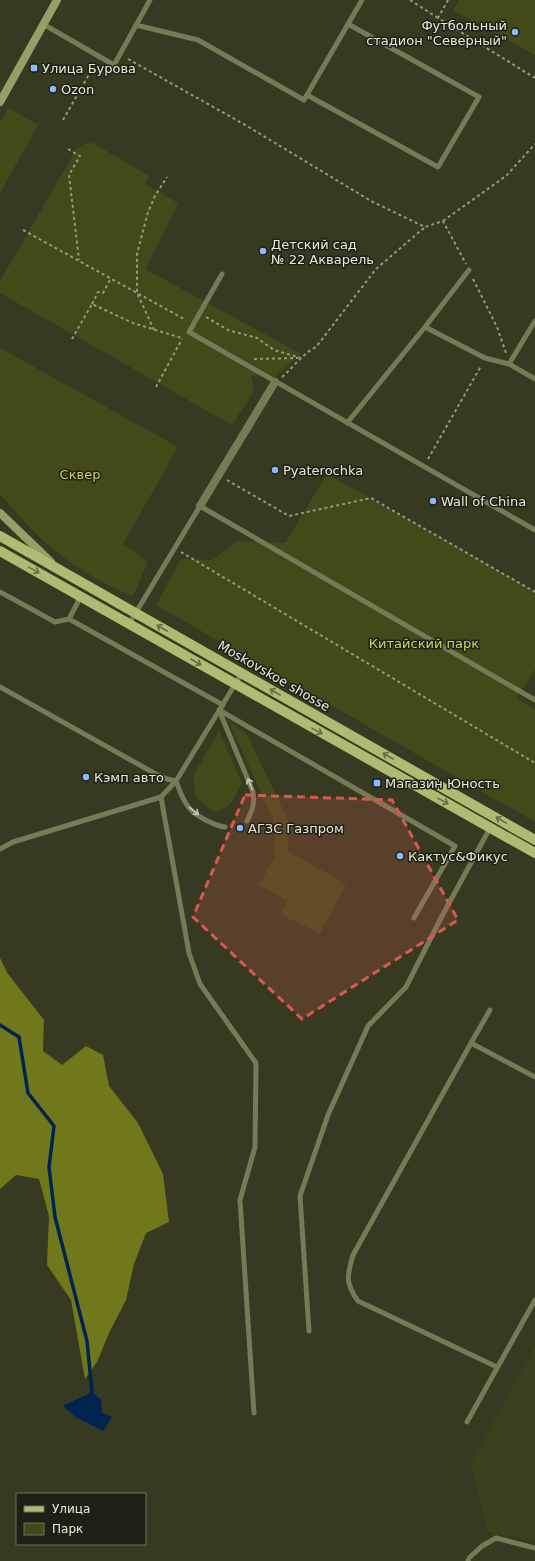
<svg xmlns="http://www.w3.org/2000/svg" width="535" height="1561" font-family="'DejaVu Sans',sans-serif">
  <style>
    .built { fill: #3d401e }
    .green { fill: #44491a }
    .forest { fill: #70781b }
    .water { fill: #00244f }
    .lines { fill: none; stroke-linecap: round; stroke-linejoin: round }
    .stream { stroke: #00244f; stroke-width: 3.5 }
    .path { stroke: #969985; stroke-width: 2; stroke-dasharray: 3 3; stroke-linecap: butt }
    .service { stroke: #757a57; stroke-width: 5 }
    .minor { stroke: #757a57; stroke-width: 8 }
    .secondary { stroke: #979e67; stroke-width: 8 }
    .primary { stroke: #b1ba72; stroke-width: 10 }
    .oneway { stroke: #686d43 }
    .oneway2 { stroke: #c5c8b3 }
    .marked { fill: #da5854; fill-opacity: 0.2; stroke: #da5854; stroke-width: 3; stroke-dasharray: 8 5; stroke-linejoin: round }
    .poi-dot { fill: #88bbfc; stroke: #1f2014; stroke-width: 1.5 }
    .labels { text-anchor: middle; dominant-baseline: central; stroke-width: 3; stroke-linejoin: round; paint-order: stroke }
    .poi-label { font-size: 13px; fill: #e7eada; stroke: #1f2014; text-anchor: start }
    .park-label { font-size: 13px; fill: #c9d55f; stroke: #1f2014 }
    .street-label { font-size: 13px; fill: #e7eada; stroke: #1f2014 }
  </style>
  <rect width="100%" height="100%" fill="#373a20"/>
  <path class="built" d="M535,1347v195l-47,-11 -17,-68z"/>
  <path class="green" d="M459,0h76v55l-82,-45z
    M8,108l30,17 -38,68v-70z
    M93,143l56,33 -4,8 33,19 -33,66 156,85 -26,23 -24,-1 3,15 -22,34 -232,-132v-12l77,-133 7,-4z
    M0,348l178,99 -55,97 25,18 -15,34c-33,-13 -59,-29 -86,-52 -17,-15 -32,-33 -47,-50z
    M327,474l208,117v79l-19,28 19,11v113l-379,-217 25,-46 31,1 26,-19 47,2z
    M229,722l18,13 41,85v31l58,33 -26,49 -39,-18 6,-14 -28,-16 15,-27 1,-34z
    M219,731l23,52c-8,14 -10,26 -28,29l-19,-16 -2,-20z"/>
  <path class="forest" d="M0,958l8,16 36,46 -1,31 19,14 24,-19 17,9 6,31 29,37 25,51 6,48 -23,11 -12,31 -8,36 -17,33 -12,29 -12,17 -14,-79 -24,-35 2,-49 -10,-37 -23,-4 -16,14z"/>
  <path class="water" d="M92,1392l9,8 1,13 10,4 -9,14 -26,-13 -14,-12z"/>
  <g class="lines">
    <path class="stream" d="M0,1025l19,12 9,56 26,33 -5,41 6,50 32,124 5,51"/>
    <path class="path" d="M410,0l28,18
      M448,0l-10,18 97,60
      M128,59l119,67 124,75 54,26 18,-6 23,43
      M63,120l32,-56
      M68,149l12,7 -11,19 10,85
      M443,221l63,-45 29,-32
      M23,230l163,90
      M473,279l24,48 9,26
      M92,304l6,-12 5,1 8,-15
      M206,317l22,13 29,8 17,12 27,8
      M154,330l-17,-37v-39l11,-42 7,-16 12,-19
      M72,339l20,-35 41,19 49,15
      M254,359l44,-1
      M282,377c12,-10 20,-23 34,-30l60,-78 49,-42
      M156,387l26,-48
      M428,459l53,-93
      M227,480l62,36 82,-18 164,94
      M181,552l354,211"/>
    <path class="service" d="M43,24l71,41 36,-65
      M136,25l62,15 106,60 58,-100
      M307,95l131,72 41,-70 -131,-73
      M222,274l-33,58 346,198
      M425,327l60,31 24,6 26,-43
      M509,364l26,15
      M347,423l78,-96 44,-57
      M0,592l55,30 14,-3 12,-23
      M69,619l154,86
      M129,624l71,-118 335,194
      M0,687l154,86 13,6 9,2 66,-108
      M219,710l236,136 -41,72
      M219,710l34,82c2,12 -1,19 -6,29
      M161,797l28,156 11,31 56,79 -1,84 -15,53 14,213
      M0,849l13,-7 148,-45 15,-16c3,8 6,17 11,24 6,10 26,20 38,22
      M490,1010l-19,33 64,34
      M471,1043l-118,212c-6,21 -8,28 5,46l139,66
      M309,1331l-9,-135 28,-81 40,-89 38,-39 36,-71 48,-88
      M467,1422l68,-122
      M468,1561l1,-3 13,-12 14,-8 39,10"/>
    <path class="minor" d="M200,506l75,-124"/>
    <path class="secondary" d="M0,102l57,-102
      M0,513l51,49"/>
    <path class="primary" d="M0,536l535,304
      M0,551l535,302"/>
  </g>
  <defs><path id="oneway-shaft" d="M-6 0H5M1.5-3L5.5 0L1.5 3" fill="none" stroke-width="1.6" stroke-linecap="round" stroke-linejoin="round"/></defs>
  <g class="oneway">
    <use href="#oneway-shaft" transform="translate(34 570) rotate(29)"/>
    <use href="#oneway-shaft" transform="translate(162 628) rotate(-150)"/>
    <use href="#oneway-shaft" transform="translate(196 662) rotate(30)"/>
    <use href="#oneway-shaft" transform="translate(275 692) rotate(-150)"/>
    <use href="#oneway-shaft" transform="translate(317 731) rotate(29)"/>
    <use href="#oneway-shaft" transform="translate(388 756) rotate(-150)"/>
    <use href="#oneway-shaft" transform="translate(443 801) rotate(29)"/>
    <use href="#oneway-shaft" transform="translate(501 820) rotate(-150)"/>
  </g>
  <g class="oneway2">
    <use href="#oneway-shaft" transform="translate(250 784) rotate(-112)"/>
    <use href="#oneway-shaft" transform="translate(194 811) rotate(38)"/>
  </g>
  <path class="marked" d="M245,795l147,5 66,120 -156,99 -109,-102z"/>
  <g class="poi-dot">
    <circle cx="515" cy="32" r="4"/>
    <rect x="30" y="64" width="8" height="8" rx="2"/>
    <circle cx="53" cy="89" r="4"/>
    <circle cx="263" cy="251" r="4"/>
    <circle cx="275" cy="470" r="4"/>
    <circle cx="433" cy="501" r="4"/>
    <circle cx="86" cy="777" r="4"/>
    <rect x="373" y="779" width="8" height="8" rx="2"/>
    <circle cx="240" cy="828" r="4"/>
    <circle cx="400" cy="856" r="4"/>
  </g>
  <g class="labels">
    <g class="poi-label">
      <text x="507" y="25" text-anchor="end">Футбольный<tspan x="507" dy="15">стадион "Северный"</tspan></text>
      <text x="42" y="68">Улица Бурова</text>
      <text x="61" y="89">Ozon</text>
      <text x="271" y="244">Детский сад<tspan x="271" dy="15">№ 22 Акварель</tspan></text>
      <text x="283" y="470">Pyaterochka</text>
      <text x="441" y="501">Wall of China</text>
      <text x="94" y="777">Кэмп авто</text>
      <text x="385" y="783">Магазин Юность</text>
      <text x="248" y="828">АГЗС Газпром</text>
      <text x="408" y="856">Кактус&amp;Фикус</text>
    </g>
    <g class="park-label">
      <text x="80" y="474">Сквер</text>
      <text x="424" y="643">Китайский парк</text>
    </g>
    <g class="street-label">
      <text transform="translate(274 676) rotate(30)">Moskovskoe shosse</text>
    </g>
  </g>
  <rect x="16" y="1493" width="130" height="52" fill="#1f2014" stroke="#6f7163"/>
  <rect x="24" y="1506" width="20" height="6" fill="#b1ba72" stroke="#6f7163"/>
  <text x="52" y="1513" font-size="12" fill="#e7eada">Улица</text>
  <rect x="24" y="1523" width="20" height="12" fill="#44491a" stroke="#6f7163"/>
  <text x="52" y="1533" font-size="12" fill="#e7eada">Парк</text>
</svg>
